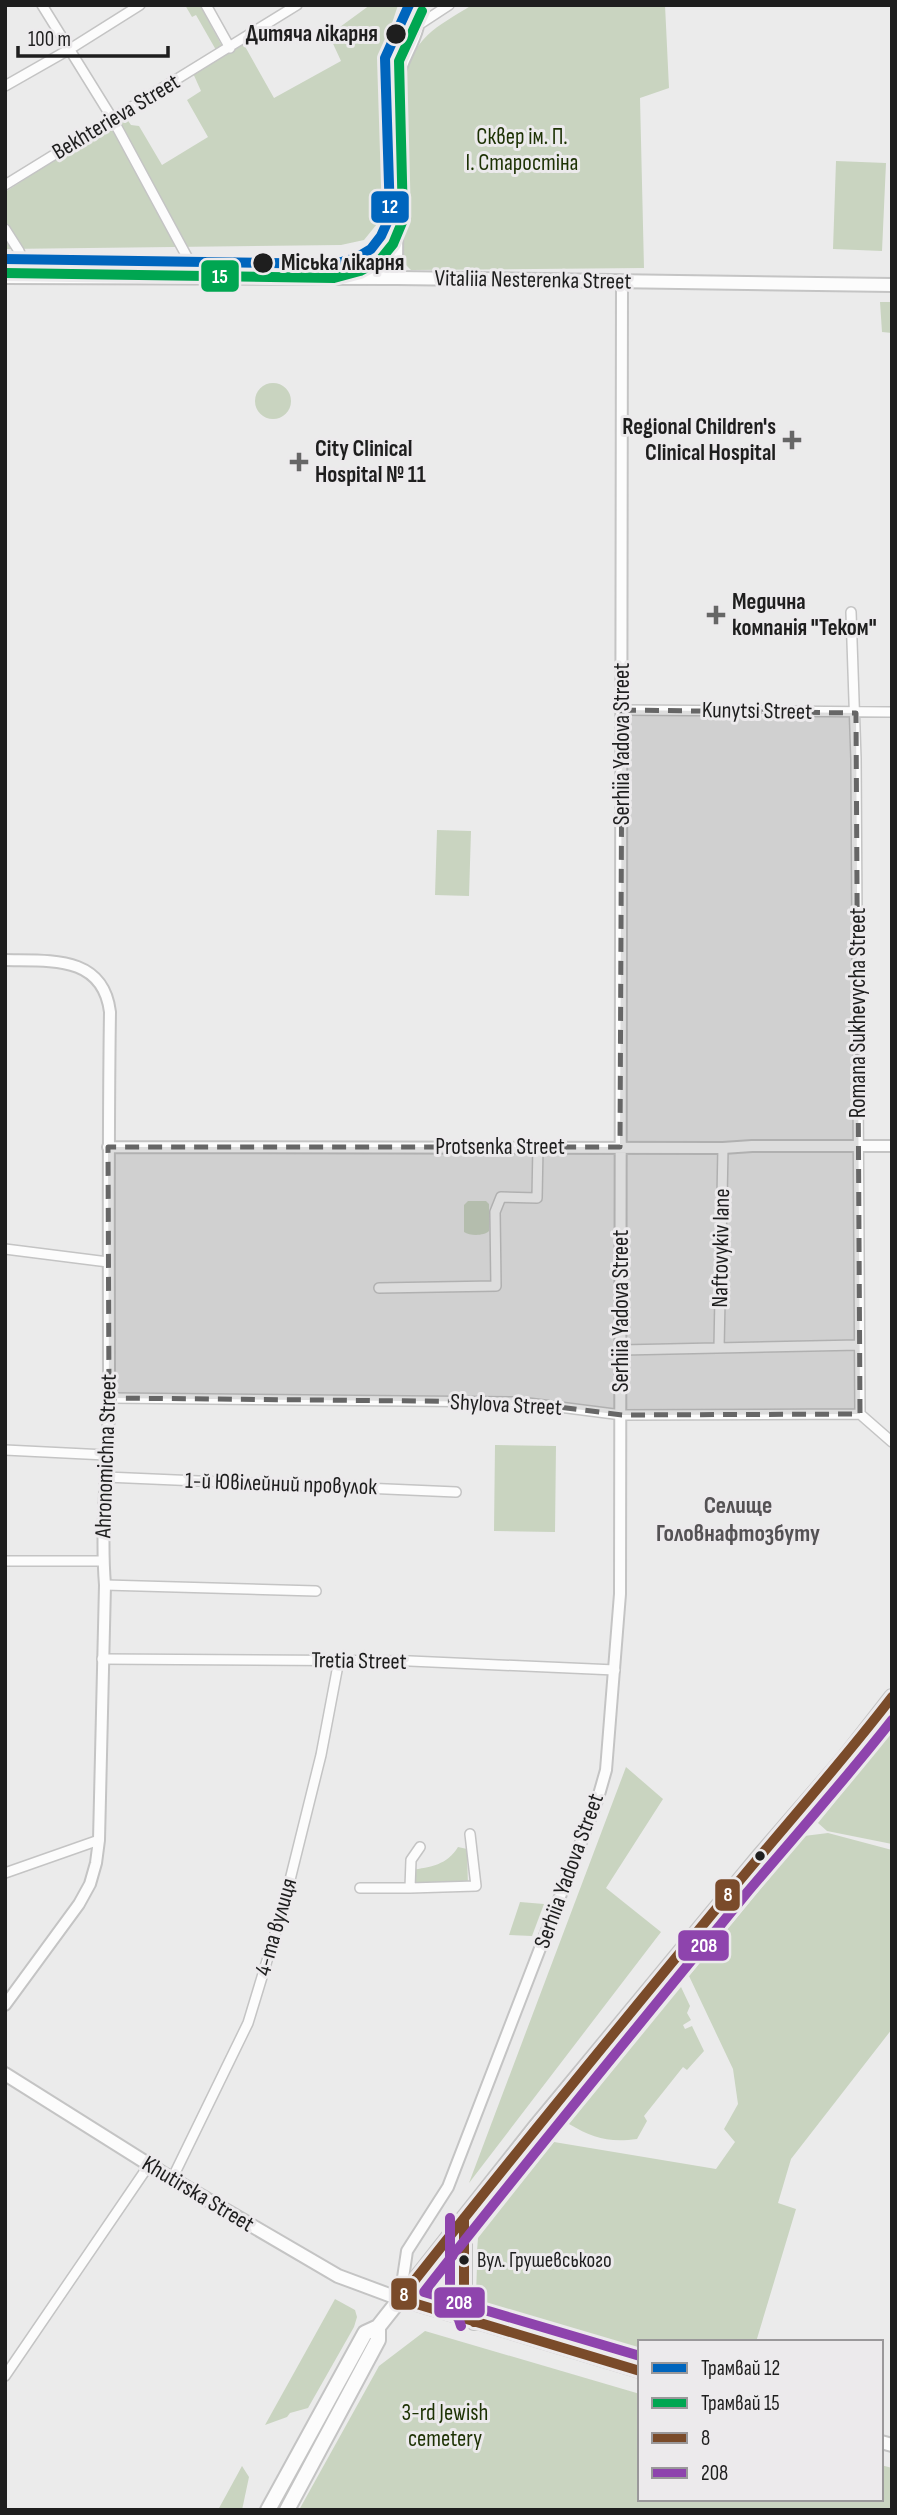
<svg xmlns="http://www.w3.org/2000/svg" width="897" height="2515" font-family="'Sofia Sans Condensed',sans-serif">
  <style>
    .green { fill: #c9d4c0 }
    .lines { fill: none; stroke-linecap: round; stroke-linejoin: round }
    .minor-casing { stroke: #c4c4c4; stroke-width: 12 }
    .tertiary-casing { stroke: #c4c4c4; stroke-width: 14 }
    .secondary-casing { stroke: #c4c4c4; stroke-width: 16 }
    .primary-casing { stroke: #c4c4c4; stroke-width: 18 }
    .minor { stroke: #fcfcfc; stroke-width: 9 }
    .tertiary { stroke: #fcfcfc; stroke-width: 10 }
    .secondary { stroke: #fcfcfc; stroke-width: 12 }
    .primary { stroke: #fcfcfc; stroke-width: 14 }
    .bus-1-casing { stroke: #eceaec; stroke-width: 16 }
    .bus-2-casing { stroke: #eceaec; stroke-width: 16 }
    .bus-1 { stroke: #7a4b2a; stroke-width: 10 }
    .bus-2 { stroke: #8e44ad; stroke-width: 10 }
    .tram-1-casing { stroke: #eceaec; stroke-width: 16 }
    .tram-2-casing { stroke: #eceaec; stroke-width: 16 }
    .tram-1 { stroke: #0065bd; stroke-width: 10 }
    .tram-2 { stroke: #00a651; stroke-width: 10 }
    .marked { fill: #666; fill-opacity: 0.2; stroke: #666; stroke-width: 5; stroke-dasharray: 14 9; stroke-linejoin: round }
    .stop-dot { fill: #1e1e1e; stroke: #eceaec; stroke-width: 2.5 }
    .poi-dot { fill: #666; stroke: #eceaec; stroke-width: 2.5 }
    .labels { text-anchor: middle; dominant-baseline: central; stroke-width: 6; stroke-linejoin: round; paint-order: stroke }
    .bus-label { font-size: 21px; fill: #1e1e1e; stroke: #eceaec; text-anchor: start }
    .stop-label { font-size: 23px; font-weight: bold; fill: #1e1e1e; stroke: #eceaec; text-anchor: end }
    .street-label { font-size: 23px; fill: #1e1e1e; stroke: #eceaec }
    .park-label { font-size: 23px; fill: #1c3103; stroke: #eceaec }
    .poi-label { font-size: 23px; font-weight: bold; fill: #1e1e1e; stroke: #eceaec; text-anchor: start }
    .neighbourhood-label { font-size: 24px; font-weight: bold; fill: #545254; stroke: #eceaec }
    .line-badge { stroke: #eceaec; stroke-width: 2.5 }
    .badge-label { font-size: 19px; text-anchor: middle; font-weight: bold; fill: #fff }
  </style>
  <rect width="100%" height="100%" fill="#ebebeb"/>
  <path class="green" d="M185,5h15l22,41 -6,4 -20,-35 -4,2z
    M370,5h28l-16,49 3,160 -21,26 -23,5 -336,4v-57l119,-77 7,10 8,1 23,39 46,-28 -21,-37 14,-9 -9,-20 50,-30 32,57 67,-37 -12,-26z
    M472,5h193l4,83 -29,10 4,170 -233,2 -7,-7 -3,-11 3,-170c9,-45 31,-54 68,-77z
    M836,161l50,2 -4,88 -49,-2z
    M880,302h12v31l-10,-1z
    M255 401a18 18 0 1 1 36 0a18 18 0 1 1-36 0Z
    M437,830l34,1 -2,65 -34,-1z
    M468,1201h18l3,3v27c-5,5 -19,5 -25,1v-27z
    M495,1445l61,1 -1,86 -61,-1z
    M892,1731v113l-65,-13 -9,-8z
    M626,1767l37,32 -57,89 55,44 -192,251z
    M828,1833l64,17v179l-101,130 -13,44 18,6 -40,133h-116v16l-13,-12 -144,-43 -7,-9 1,-28 6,-1 -1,-14h-5l1,-13 76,-96 162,27 19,-27 -11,-13 14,-25 -5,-35 -44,-93 115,-140z
    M458,1847l9,2 1,38 -54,1 -3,-18c20,-3 36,-5 47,-23z
    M520,1902l24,2 -12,32 -23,-1z
    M681,1987l9,19 -3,7 4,7 -8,5 2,4 7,-3 12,25 -17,19 -4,-3 -39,49 3,5 -10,18c-28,4 -44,-1 -68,-15z
    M335,2299l20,11 2,7 -3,10 -46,81 -18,5 -3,4 -22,8z
    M425,2331l215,63v105h241v-34l11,3v42h-593l80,-144z
    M242,2466l7,11 -7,33h-24z"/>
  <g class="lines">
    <g class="minor-casing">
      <path id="minor" d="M42,5l70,113 87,161
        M206,5l24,43
        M420,24l29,-19
        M5,86l65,-37 70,-44
        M5,185l292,-180
        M5,229l14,22 11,26
        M851,612l5,147 4,655
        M622,710l270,2
        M5,1249l103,13
        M379,1288l117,-2 -1,-74 6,-15 36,1 1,-51
        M719,1348l4,-200
        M622,1350l237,-5
        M109,1398l411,4 102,13 238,-1 32,28
        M5,1450l101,5
        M106,1477l350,15
        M5,1561h98
        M105,1585l211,6
        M102,1659l308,2 205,9
        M5,1873l94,-33
        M360,1888h50l1,-28 9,-13
        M410,1888l66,-2 -6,-52
        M172,2179l76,-156 35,-115 38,-153 18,-95
        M5,2376l144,-211"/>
    </g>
    <g class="tertiary-casing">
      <path id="tertiary" d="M397,278l1,-200c5,-24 28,-49 19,-73
        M5,960c45,1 98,-5 105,52 -2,128 -1,255 -1,382 0,63 -9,128 -4,191l-6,255 -3,23 -6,21 -11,20 -74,101
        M108,1147l615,1 29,-2h140
        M400,2298l7,-47 41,-64 150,-389 8,-28 14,-176 2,-1313"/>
    </g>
    <g class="secondary-casing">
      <path id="secondary" d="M5,277l392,1 495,7
        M5,2074l167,105 166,97 62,23 240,72
        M881,2442l11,3"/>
    </g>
    <g class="primary-casing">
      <path id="primary" d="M464,2218v73l10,31
        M268,2510l97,-177 13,-6 156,-198 225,-272 84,-97 49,-63
        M287,2510l91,-170v-13"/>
    </g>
    <use href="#minor" class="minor"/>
    <use href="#tertiary" class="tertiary"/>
    <use href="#secondary" class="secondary"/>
    <use href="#primary" class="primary"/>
    <g class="bus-1-casing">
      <path id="bus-1" d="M464,2218v73l10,31
        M640,2371l-240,-72c107,-136 216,-269 326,-402 55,-67 113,-131 166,-200"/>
    </g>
    <g class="bus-2-casing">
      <path id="bus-2" d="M450,2218v74l11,34
        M640,2356l-216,-64c105,-134 213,-265 321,-397 49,-58 100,-115 147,-175"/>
    </g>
    <use href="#bus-1" class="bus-1"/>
    <use href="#bus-2" class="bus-2"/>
    <g class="tram-1-casing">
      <path id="tram-1" d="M5,259l329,5 22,-6 15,-9 10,-13 9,-20 -5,-158 24,-53"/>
    </g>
    <g class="tram-2-casing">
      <path id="tram-2" d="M5,273l329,5 26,-7 20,-11 13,-16 10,-24 -4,-159 23,-50"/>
    </g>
    <use href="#tram-1" class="tram-1"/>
    <use href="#tram-2" class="tram-2"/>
  </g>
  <path class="marked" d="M622,710l234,3 4,701 -238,1 -102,-13 -411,-4 -1,-251h512z"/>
  <g class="stop-dot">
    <circle cx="396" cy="34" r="11"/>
    <circle cx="263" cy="263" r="11"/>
    <circle cx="760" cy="1856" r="6"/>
    <circle cx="464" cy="2260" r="6"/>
  </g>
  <g class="poi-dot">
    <path d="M788.5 429.5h7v7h7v7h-7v7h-7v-7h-7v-7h7z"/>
    <path d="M295.5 451.5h7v7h7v7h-7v7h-7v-7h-7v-7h7z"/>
    <path d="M712.5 604.5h7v7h7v7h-7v7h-7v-7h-7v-7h7z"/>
  </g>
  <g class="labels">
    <g class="bus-label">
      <text x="477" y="2260">Вул. Грушевського</text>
    </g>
    <g class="stop-label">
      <text x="378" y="34">Дитяча лікарня</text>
      <text x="281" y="263" text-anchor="start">Міська лікарня</text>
    </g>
    <g class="street-label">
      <text transform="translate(116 117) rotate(-31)">Bekhterieva Street</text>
      <text transform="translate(533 280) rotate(1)">Vitaliia Nesterenka Street</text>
      <text transform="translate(757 711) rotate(1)">Kunytsi Street</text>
      <text transform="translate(622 744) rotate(-90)">Serhiia Yadova Street</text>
      <text transform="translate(858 1013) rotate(-90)">Romana Sukhevycha Street</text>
      <text x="500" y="1147">Protsenka Street</text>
      <text transform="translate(721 1248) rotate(-89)">Naftovykiv lane</text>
      <text transform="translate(621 1311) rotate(-90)">Serhiia Yadova Street</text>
      <text transform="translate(506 1405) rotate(3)">Shylova Street</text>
      <text transform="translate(106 1456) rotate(-88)">Ahronomichna Street</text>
      <text transform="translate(281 1484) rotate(2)">1-й Ювілейний провулок</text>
      <text transform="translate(359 1661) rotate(1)">Tretia Street</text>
      <text transform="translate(569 1871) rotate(-70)">Serhiia Yadova Street</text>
      <text transform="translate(276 1927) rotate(-74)">4-та вулиця</text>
      <text transform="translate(198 2194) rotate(31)">Khutirska Street</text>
    </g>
    <g class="park-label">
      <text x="522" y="137">Сквер ім. П.<tspan x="522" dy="26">І. Старостіна</tspan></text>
      <text x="445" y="2413">3-rd Jewish<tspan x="445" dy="26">cemetery</tspan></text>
    </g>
    <g class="poi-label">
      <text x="776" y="427" text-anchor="end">Regional Children's<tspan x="776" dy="26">Clinical Hospital</tspan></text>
      <text x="315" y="449">City Clinical<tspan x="315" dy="26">Hospital № 11</tspan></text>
      <text x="732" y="602">Медична<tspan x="732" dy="26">компанія "Теком"</tspan></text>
    </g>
    <g class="neighbourhood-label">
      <text x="738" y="1505">Селище<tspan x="738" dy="28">Головнафтозбуту</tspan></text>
    </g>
  </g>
  <g class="line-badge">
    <rect x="370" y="190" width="40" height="34" rx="7" fill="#0065bd"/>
    <rect x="200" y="259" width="40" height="34" rx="7" fill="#00a651"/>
    <rect x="714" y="1878" width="27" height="34" rx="7" fill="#7a4b2a"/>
    <rect x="677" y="1929" width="53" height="33" rx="7" fill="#8e44ad"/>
    <rect x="390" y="2277" width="28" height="34" rx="7" fill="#7a4b2a"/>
    <rect x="433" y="2286" width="53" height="33" rx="7" fill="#8e44ad"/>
  </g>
  <g class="badge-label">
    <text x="390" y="213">12</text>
    <text x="220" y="283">15</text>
    <text x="728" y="1901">8</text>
    <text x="704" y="1952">208</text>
    <text x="404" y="2301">8</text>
    <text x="459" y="2309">208</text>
  </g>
  <rect width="897" height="2515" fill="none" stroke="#1e1e1e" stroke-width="14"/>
  <rect x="638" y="2340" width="245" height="161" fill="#eceaec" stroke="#9a989a" stroke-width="2"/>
  <rect x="652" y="2363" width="35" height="10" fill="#0065bd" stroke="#9a989a" stroke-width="2"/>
  <text x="701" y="2375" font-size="21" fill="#1e1e1e">Трамвай 12</text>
  <rect x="652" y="2398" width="35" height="10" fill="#00a651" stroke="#9a989a" stroke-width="2"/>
  <text x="701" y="2410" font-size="21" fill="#1e1e1e">Трамвай 15</text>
  <rect x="652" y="2433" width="35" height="10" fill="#7a4b2a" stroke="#9a989a" stroke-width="2"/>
  <text x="701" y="2445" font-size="21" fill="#1e1e1e">8</text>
  <rect x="652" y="2468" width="35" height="10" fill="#8e44ad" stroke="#9a989a" stroke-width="2"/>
  <text x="701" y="2480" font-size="21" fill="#1e1e1e">208</text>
  <path d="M18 46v10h150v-10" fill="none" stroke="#1e1e1e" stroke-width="3.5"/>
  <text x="28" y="46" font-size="21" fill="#1e1e1e" stroke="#eceaec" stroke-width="5" paint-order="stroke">100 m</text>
</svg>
